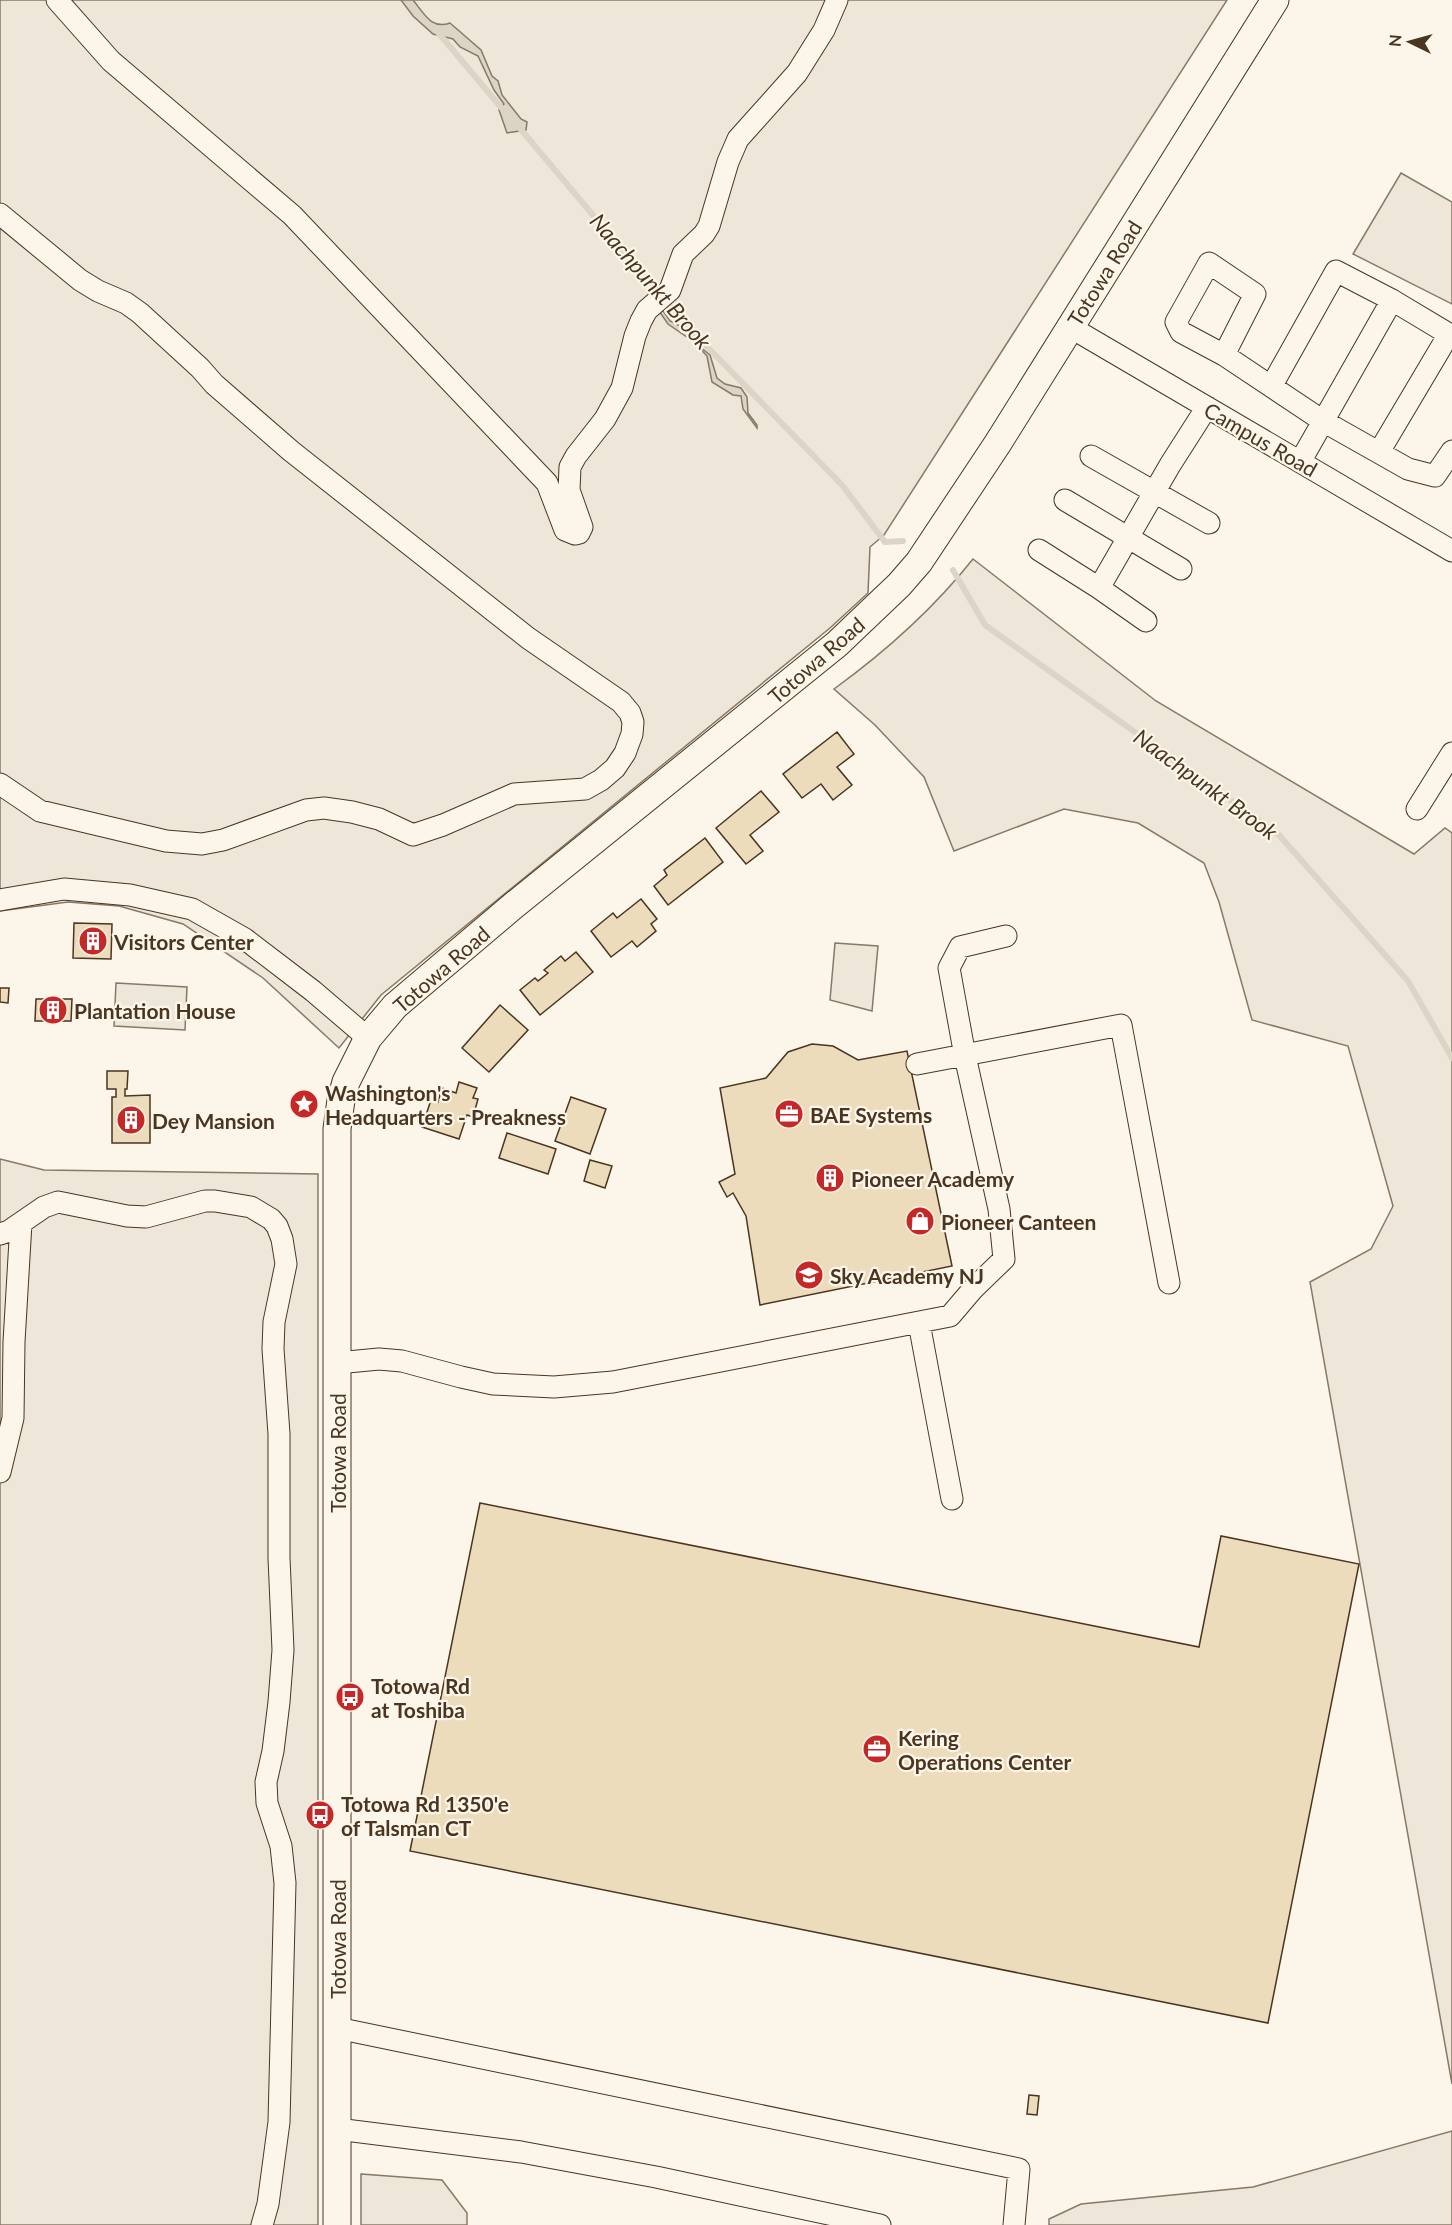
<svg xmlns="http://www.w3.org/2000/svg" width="1452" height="2225" font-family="Lato,sans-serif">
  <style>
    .green { fill: #ede6d9; stroke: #887966; stroke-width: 1.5 }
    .parking { fill: #ede7d9; stroke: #887966; stroke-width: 1.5 }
    .water { fill: #dcd4c6; stroke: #887966; stroke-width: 1.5 }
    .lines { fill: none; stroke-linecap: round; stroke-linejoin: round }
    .stream { stroke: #dcd4c6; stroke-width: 6 }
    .building { fill: #ecdcbc; stroke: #4a3520; stroke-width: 1.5 }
    .minor-casing { stroke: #4a3520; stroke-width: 23 }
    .major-casing { stroke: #4a3520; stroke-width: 29 }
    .minor { stroke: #fbf6e9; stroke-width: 21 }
    .major { stroke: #fbf6e9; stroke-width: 27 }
    .labels { text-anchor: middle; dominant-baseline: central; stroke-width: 4.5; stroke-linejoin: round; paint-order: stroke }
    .street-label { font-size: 21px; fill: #4a3520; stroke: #fbf6e9 }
    .poi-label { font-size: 21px; font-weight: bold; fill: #4a3520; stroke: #fbf6e9; text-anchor: start }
    .water-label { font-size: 22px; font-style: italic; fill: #4a3520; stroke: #fbf6e9 }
  </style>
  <rect width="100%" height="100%" fill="#fbf6e9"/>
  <path class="green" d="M0,0h1227l-343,535 -14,12 -2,46 -38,35 -449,367 -42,53 -76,-70 -80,-54 -64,-18 -51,-4 -68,9z
    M1401,173l51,29v102l-99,-50z
    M973,559l183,142 258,153 31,-26 7,5v1251l-142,-802 61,-33 22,-43 -45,-160 -96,-26 -33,-118 -15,-39 -66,-40 -74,-14 -110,42 -30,-74 -49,-52 -41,-36c51,-37 100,-81 139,-130z
    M835,943l43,3 -6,65 -42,-11z
    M0,1159l44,11 274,4v1051h-318z
    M1452,2131v94h-403v-6l32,-15 172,-17z
    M361,2174l81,6 25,33v12h-106z"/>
  <path class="parking" d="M116,983l71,4 -2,43 -71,-4z"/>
  <path class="water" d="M401,0h12c11,13 18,30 37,23l31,27 11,26 6,5 4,14 19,24 6,3 -1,8 -19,3 -8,-23 5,-6 -10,-14 -16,-34 -18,-9 -7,-8 -20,-5 -20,-18z
    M659,305l11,16 18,9 12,17 10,8 7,23 8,6 16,4 6,9 1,16 9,12v3l-14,-19 -2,-13 -8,-1 -21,-13 -5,-26 -13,-14 -26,-18 -11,-16z"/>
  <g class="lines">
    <path class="stream" d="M436,30l69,82
      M518,126l164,195 160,164 43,57 18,-1
      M953,570l32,55 294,210 129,146 44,77"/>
  </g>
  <path class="building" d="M837,732l17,22 -17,13 15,18 -19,15 -12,-16 -19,14 -19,-24z
    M761,791l18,21 -29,23 13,16 -17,13 -30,-36z
    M705,838l18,24 -55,43 -14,-19 13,-11 -3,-5z
    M641,899l16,20 -6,5 5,7 -19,16 -5,-6 -21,16 -20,-26 22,-18 4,5z
    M74,923l38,1 -1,35 -38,-1z
    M576,952l17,20 -53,43 -20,-25 15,-12 3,3 10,-8 -4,-3 17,-14 4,5z
    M0,988h9l-1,15 -8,-1z
    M36,999h36l-1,22h-36z
    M500,1005l28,25 -39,42 -27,-24z
    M812,1044l21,2 25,14 49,-9 45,215 -192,39 -14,-89 -13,-23 -6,4 -8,-15 16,-8 -15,-86 46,-10 22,-26z
    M107,1071h21l-1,18h-2v7l25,-1v48h-38v-46h4v-8h-9z
    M459,1082l18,6 -4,10 5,1 -5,18 -6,-2 -8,24 -37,-12 9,-27 7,2 4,-14 14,5z
    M571,1097l35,12 -16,45 -35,-13z
    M507,1133l49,16 -8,25 -49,-16z
    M590,1160l22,6 -7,22 -21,-7z
    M480,1503l719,144 22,-111 138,28 -91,459 -858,-172z
    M1029,2095l10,1 -2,19 -10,-1z"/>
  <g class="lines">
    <g class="minor-casing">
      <path id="minor" d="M57,0l54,61 181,154 255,268 18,47 10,4 4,-1 3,-6 -13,-37 1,-23 6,-11 29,-37 17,-31 13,-52 6,-15 6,-11 23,-20 13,-36 21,-20 5,-8 19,-64 10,-23 59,-66 27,-43 13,-30
        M0,214l80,66 18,11 28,12 14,10 60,55 14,16 77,67 237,187 93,64 9,11 3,9 -1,12 -7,19 -10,15 -14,12 -16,9 -71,5 -71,31 -30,10 -34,-16 -27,-7 -28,-4 -18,2 -83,30 -21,4 -36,-3 -126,-30 -40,-27
        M1070,327l382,224
        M1224,355l31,-61 -46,-31 -33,59 5,10 43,23 99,66 85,48 27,7 17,-25
        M1272,385l64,-114 56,29 60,36
        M1379,452l70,-118
        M1091,456l118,67
        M1300,462l92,-162
        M1065,500l116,69
        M1039,550l60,38 47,33
        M1099,588l71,-123 37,-58
        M1417,809l35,-56
        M0,900l64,-11 66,6 62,14 53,30 68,52 55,47
        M917,1064l204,-39 48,258
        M0,1234l9,-3 35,-24 14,-5 69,14 19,1 59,-16h10l36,6 20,12 6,7 5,13 4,25 -12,58 -1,27 6,85v124l4,92 -4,52 -6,49 -7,31 1,21 14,43 4,37 -6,239 -11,82 -6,21
        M919,1323l33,176
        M337,1363l42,-4 23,2 59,16 32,7 61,3 59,-5 337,-66 23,-27 31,-30 -5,-50 -34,-153 -16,-88 11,-21 46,-11
        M0,1472l13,-54 1,-76 7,-119
        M337,2028l682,141 -5,56
        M337,2129l184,23 135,25 224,48"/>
    </g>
    <g class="major-casing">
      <path id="major" d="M337,2225v-1096l4,-29 5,-18 22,-44 27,-32 118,-100 324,-262 62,-59 20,-23 79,-119 277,-443"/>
    </g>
    <use href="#minor" class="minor"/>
    <use href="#major" class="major"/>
  </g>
  <defs>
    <g id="building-disc" transform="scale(1.5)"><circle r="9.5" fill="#c62828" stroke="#fbf6e9"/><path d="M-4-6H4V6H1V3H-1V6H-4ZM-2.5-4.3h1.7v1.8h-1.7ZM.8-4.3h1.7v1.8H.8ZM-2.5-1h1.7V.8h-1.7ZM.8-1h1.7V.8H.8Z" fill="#fff"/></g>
    <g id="sight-disc" transform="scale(1.5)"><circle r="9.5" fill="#c62828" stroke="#fbf6e9"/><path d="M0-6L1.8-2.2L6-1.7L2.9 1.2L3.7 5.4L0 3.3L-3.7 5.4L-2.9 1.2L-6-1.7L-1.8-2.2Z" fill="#fff"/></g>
    <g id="office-disc" transform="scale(1.5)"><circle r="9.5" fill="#c62828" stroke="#fbf6e9"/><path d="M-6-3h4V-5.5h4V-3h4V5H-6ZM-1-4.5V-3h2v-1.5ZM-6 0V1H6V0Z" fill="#fff"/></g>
    <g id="shop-disc" transform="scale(1.5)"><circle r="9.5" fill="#c62828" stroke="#fbf6e9"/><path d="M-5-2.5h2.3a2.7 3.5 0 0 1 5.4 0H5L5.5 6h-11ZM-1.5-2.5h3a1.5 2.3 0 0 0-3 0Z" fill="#fff"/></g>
    <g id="school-disc" transform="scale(1.5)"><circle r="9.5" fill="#c62828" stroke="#fbf6e9"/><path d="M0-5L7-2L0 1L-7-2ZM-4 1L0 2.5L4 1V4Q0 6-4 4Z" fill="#fff"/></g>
    <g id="bus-disc" transform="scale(1.5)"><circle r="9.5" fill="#c62828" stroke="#fbf6e9"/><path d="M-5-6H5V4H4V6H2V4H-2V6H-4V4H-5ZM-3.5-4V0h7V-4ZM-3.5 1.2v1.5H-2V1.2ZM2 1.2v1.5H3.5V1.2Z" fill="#fff"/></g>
  </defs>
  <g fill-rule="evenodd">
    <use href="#building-disc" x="93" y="941"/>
    <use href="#building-disc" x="53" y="1010"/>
    <use href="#sight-disc" x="304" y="1104"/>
    <use href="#office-disc" x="789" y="1114"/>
    <use href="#building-disc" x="131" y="1120"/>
    <use href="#building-disc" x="830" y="1178"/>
    <use href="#shop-disc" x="920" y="1221"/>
    <use href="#school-disc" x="809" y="1275"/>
    <use href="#bus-disc" x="350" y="1697"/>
    <use href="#office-disc" x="877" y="1749"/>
    <use href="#bus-disc" x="320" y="1815"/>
  </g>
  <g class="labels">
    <g class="street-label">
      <text transform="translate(1104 273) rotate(-58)">Totowa Road</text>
      <text transform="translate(1261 439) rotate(30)">Campus Road</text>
      <text transform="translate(816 660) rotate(-41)">Totowa Road</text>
      <text transform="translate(441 969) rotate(-41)">Totowa Road</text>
      <text transform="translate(337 1453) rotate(-90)">Totowa Road</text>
      <text transform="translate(337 1939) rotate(-90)">Totowa Road</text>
    </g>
    <g class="poi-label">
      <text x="114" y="941">Visitors Center</text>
      <text x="74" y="1010">Plantation House</text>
      <text x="325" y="1092">Washington's<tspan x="325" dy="24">Headquarters - Preakness</tspan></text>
      <text x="810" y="1114">BAE Systems</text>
      <text x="152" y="1120">Dey Mansion</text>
      <text x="851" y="1178">Pioneer Academy</text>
      <text x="941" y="1221">Pioneer Canteen</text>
      <text x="830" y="1275">Sky Academy NJ</text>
      <text x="371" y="1685">Totowa Rd<tspan x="371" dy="24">at Toshiba</tspan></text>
      <text x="898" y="1737">Kering<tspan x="898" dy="24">Operations Center</tspan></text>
      <text x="341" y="1803">Totowa Rd 1350'e<tspan x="341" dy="24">of Talsman CT</tspan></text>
    </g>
    <g class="water-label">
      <text transform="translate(651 281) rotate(49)">Naachpunkt Brook</text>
      <text transform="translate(1206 784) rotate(36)">Naachpunkt Brook</text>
    </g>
  </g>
  <g transform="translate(1410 42) rotate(275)" stroke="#fbf6e9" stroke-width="4.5" paint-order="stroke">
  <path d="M0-4.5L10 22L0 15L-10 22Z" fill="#4a3520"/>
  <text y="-9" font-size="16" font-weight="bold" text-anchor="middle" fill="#4a3520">N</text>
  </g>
</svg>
